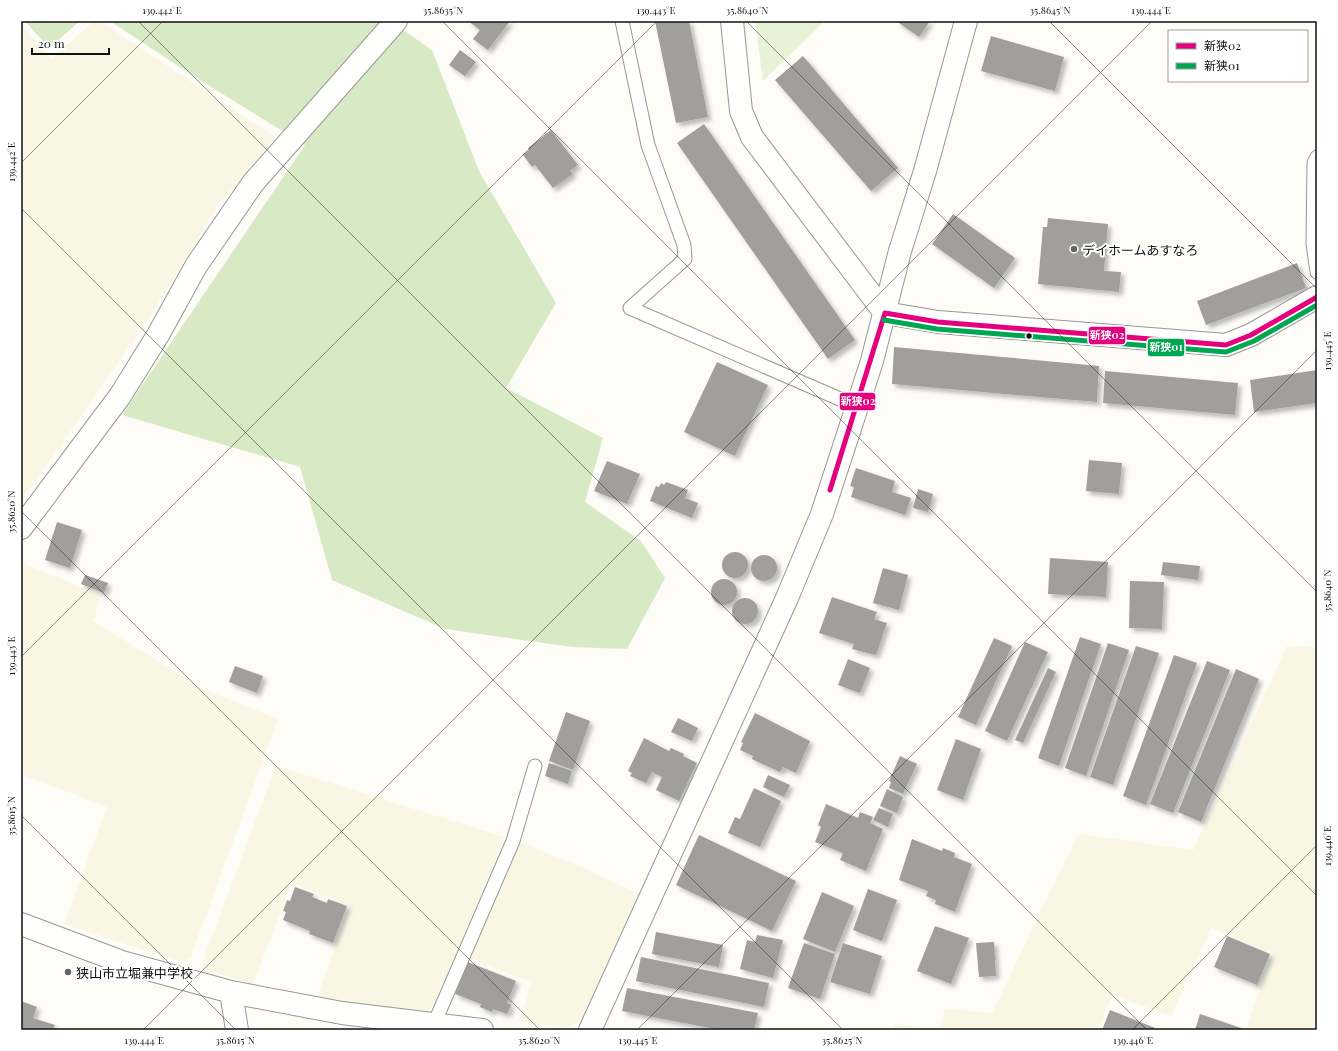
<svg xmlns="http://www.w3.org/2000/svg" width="1338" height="1051" font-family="'Playfair Display','Noto Sans JP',serif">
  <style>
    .farmland { fill: #f9f7e4 }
    .green { fill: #e7f3d7 }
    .forest { fill: #d8eac5 }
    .building { fill: #a19f9c; filter: url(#shadow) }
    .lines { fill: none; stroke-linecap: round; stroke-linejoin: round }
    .lane-casing { stroke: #979795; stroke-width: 15 }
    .street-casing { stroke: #979795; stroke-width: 24 }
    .lane { stroke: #fffffe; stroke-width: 13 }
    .street { stroke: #fffffe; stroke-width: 22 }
    .bus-1-casing { stroke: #fff; stroke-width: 8 }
    .bus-2-casing { stroke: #fff; stroke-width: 8 }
    .bus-1 { stroke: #e5007d; stroke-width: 5 }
    .bus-2 { stroke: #00a651; stroke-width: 5 }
    .ticks { fill: none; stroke: #111; stroke-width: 1; stroke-opacity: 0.45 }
    .poi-dot { fill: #646362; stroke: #fff; stroke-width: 1.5 }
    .bus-dot { fill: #111; stroke: #fff; stroke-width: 1.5 }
    .labels { text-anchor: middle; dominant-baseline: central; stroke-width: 4; stroke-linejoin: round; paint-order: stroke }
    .poi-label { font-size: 13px; fill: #111; stroke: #fff; text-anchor: start }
    .line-badge { stroke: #fff; stroke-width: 1.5 }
    .badge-label { font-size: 11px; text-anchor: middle; font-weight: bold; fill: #fff }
    .neatline { fill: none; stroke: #111; stroke-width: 1.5 }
    .ticks-label { font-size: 10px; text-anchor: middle; fill: #111 }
  </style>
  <defs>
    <filter id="shadow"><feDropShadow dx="3.5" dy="3.5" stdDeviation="2" flood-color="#0004"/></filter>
  </defs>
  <rect width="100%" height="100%" fill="#fdfcf7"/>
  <path class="farmland" d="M94,21h6l175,116 -58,70 -67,110 -129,185v-478l30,35z
    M21,562l80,34 -8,25 108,67 77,31 -87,237 -11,6 -116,-38 43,-117 -86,-33z
    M1287,646l30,1v383h-71l27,-77 -62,-25 -40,88 -58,-21 -16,35h-204l2,-6 44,6 6,-21 47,4 86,-179 115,16z
    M276,766l228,71 -66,162 -9,12 -24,-1 -88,-12 32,-92 -57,-23 -39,101 -51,-15 3,-14z
    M518,842l63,25 59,27 -58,125 -16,9 -47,-7 13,-39 -63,-23z"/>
  <path class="green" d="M755,21h70l-62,60z"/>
  <path class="forest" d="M25,21h55l-31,27z
    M110,21h280l42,29 47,121 77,132 -50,85 97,50 -18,64 56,39 24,37 -38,71 -55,-2 -127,-18 -113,-49 -32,-113 -178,-52 183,-270 -121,-75z"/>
  <path class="building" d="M468,21h42l-22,29 -15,-11 7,-9z
    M655,21h34l19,96 -32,6z
    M896,21h34l-11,16z
    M991,36l73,21 -9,34 -74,-20z
    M460,50l16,12 -11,14 -16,-11z
    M803,56l95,112 -27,23 -96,-111z
    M704,124l151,216 -27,19 -151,-216z
    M551,130l27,35 -8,6 3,3 -20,14 -18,-23 -3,2 -9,-12 6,-5 -1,-2z
    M953,214l62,44 -21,30 -62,-44z
    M1048,218l60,6 -4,47 17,1 -2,20 -81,-8 5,-57h4z
    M1297,263l9,25 -100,37 -9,-24z
    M894,347l205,19 -2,36 -205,-18z
    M717,362l51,23 -33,71 -51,-24z
    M1317,370v33l-63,9 -4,-32z
    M1105,371l133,12 -3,32 -132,-12z
    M1089,460l33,3 -3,31 -33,-3z
    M607,461l33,13 -13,30 -33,-13z
    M856,468l39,13 -3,11 19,6 -6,17 -54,-18 3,-10 -4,-1z
    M666,482l22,8 -3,8 13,5 -6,15 -42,-17 6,-15 3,1 2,-4 3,2z
    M918,489l15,5 -5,18 -15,-4z
    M57,522l25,8 -12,38 -25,-8z
    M722 565a13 13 0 1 1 26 0a13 13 0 1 1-26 0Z
    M751 568a13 13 0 1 1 26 0a13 13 0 1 1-26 0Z
    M1050,558l58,4 -2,35 -58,-3z
    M1163,562l37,4 -2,14 -37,-5z
    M883,568l25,7 -9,35 -26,-7z
    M85,575l23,8 -4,10 -23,-9z
    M711 592a13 13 0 1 1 26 0a13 13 0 1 1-26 0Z
    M1130,581l34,1 -2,47 -33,-1z
    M832,597l45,15 -3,7 13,4 -11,32 -24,-6 2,-5 -35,-11z
    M732 611a13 13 0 1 1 26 0a13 13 0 1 1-26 0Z
    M1080,637l21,7 -42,122 -21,-8z
    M994,638l18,8 -36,79 -18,-8z
    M1025,642l23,10 -41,89 -22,-10z
    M1108,643l21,7 -43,126 -21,-8z
    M1136,646l23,7 -46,132 -23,-8z
    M1174,655l23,8 -51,142 -23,-9z
    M848,659l22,9 -10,25 -22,-8z
    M1207,661l23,9 -57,143 -23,-9z
    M235,666l28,10 -6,17 -28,-11z
    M1048,668l8,4 -33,71 -8,-3z
    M1236,669l23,10 -58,143 -23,-10z
    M566,712l24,9 -17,49 -24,-9z
    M755,713l55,28 -14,32 -13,-6 -3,5 -28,-13 1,-3 -13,-6 3,-7 -2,-1z
    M678,718l20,10 -6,13 -21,-9z
    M644,738l25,13 2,-3 13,6 -1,2 14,7 -18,38 -23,-11 6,-13 -10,-5 -6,11 -16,-7 2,-3 -4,-2z
    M956,739l25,10 -18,51 -26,-10z
    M900,756l17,8 -14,30 -14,-6 2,-6 -2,-1z
    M549,763l23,8 -4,13 -23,-8z
    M768,775l22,10 -6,12 -21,-10z
    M754,788l27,13 -21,46 -32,-14 7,-16 5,2z
    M887,789l16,8 -6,16 -17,-7z
    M826,804l32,14 2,-6 13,5 -3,6 13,6 -17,42 -26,-11 3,-7 -28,-11 6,-15 -3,-2z
    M879,808l14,6 -5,13 -15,-7z
    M699,835l97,46 -24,50 -96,-46z
    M912,839l30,12 1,-3 12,5 -1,4 18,7 -17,48 -20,-8 1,-4 -10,-4 2,-5 -29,-11z
    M295,887l19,7 -2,3 15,6 1,-4 19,7 -14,37 -24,-9 1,-3 -27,-11 3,-8 -3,-1 4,-11 3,1z
    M868,889l29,11 -15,41 -29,-11z
    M822,892l32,14 -19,46 -32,-13z
    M935,926l34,12 -18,46 -34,-13z
    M656,932l67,13 -4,22 -67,-13z
    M757,935l26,5 -10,38 -33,-9 7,-29 8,2z
    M1227,936l43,18 -13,31 -43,-18z
    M994,942l2,34 -17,1 -3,-34z
    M804,943l31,11 -15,45 -32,-11z
    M843,943l39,13 -12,38 -40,-12z
    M641,957l128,26 -5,24 -128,-26z
    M468,962l48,19 -9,22 4,2 -4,9 -14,-5 -1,3 -12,-5 1,-3 -26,-10z
    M627,988l131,25 -4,17h-34l-98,-19z
    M21,1001l16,6 -4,11 22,7 -2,5h-32z
    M1110,1010l45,18 -1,2h-52z
    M1200,1014l41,14v2h-46z"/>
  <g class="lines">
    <g class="lane-casing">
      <path id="lane" d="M622,21l26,124 36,100 1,14 -55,49 226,98
        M1317,157l-3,6 -1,81 4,28
        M434,1024l79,-183 22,-75"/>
    </g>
    <g class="street-casing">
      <path id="street" d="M732,21l9,90 11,26 133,176 53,9 288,23 25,-10 66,-38
        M21,528l99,-132 38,-61 38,-69 57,-83 143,-162
        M21,924l101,38 109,30 111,21 140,17
        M231,992l6,38
        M590,1030l197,-432 35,-84 50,-153 28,-110 25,-80 41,-150"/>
    </g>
    <use href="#lane" class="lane"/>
    <use href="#street" class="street"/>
    <g class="bus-1-casing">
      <path id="bus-1" d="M885,313l53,9 288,23 25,-10 66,-38
        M830,490l55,-177"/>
    </g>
    <g class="bus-2-casing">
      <path id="bus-2" d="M884,320l53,9 289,23 28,-11 63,-36"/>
    </g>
    <use href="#bus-1" class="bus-1"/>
    <use href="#bus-2" class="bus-2"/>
  </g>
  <path class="ticks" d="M138,21l1009,1009M442,21l875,875M746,21l571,571M1049,21l268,268M21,163l142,-142M21,208l822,822M21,511l519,519M21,657l636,-636M21,815l215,215M143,1030l1009,-1009M637,1030l680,-680M1132,1030l185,-185"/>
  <g class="poi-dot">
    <circle cx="1074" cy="249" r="4"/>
    <circle cx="68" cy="972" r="4"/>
  </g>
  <circle class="bus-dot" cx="1029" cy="336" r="3.5"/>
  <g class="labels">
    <g class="poi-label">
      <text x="1082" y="249">デイホームあすなろ</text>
      <text x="76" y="972">狭山市立堀兼中学校</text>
    </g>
  </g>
  <g class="line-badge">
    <rect x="1088" y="326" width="38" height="19" rx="4" fill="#e5007d"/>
    <rect x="1147" y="338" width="38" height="19" rx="4" fill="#00a651"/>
    <rect x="839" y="392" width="37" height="19" rx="4" fill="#e5007d"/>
  </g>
  <g class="badge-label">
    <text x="1107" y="339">新狭02</text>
    <text x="1166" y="351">新狭01</text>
    <text x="858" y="405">新狭02</text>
  </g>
  <rect width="1338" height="1051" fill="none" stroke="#ffffff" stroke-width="44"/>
  <rect x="1168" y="30" width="140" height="52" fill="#ffffff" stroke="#a0a0a0"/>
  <rect x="1176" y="43" width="20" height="6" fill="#e5007d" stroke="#a0a0a0"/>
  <text x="1204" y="50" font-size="12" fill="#111111">新狭02</text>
  <rect x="1176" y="63" width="20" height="6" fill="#00a651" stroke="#a0a0a0"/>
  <text x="1204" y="70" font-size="12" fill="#111111">新狭01</text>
  <path d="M32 48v6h77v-6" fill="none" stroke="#111111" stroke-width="2"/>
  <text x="38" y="48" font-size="12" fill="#111111" stroke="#ffffff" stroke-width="3" paint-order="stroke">20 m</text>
  <rect x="22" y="22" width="1294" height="1007" class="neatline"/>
  <g class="ticks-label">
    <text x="162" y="14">139.442°E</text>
    <text x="443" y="14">35.8635°N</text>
    <text x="656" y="14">139.443°E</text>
    <text x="747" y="14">35.8640°N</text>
    <text x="1050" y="14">35.8645°N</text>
    <text x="1151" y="14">139.444°E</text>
    <text transform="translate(11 162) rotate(-90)" y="4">139.442°E</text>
    <text transform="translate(1327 351) rotate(-90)" y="4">139.445°E</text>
    <text transform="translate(11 512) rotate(-90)" y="4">35.8620°N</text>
    <text transform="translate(1327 591) rotate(-90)" y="4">35.8640°N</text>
    <text transform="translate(11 656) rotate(-90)" y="4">139.443°E</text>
    <text transform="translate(11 816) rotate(-90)" y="4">35.8615°N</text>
    <text transform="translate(1327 846) rotate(-90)" y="4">139.446°E</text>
    <text x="144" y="1044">139.444°E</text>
    <text x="235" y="1044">35.8615°N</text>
    <text x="539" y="1044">35.8620°N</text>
    <text x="638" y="1044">139.445°E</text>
    <text x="842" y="1044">35.8625°N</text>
    <text x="1133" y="1044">139.446°E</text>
  </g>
</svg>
